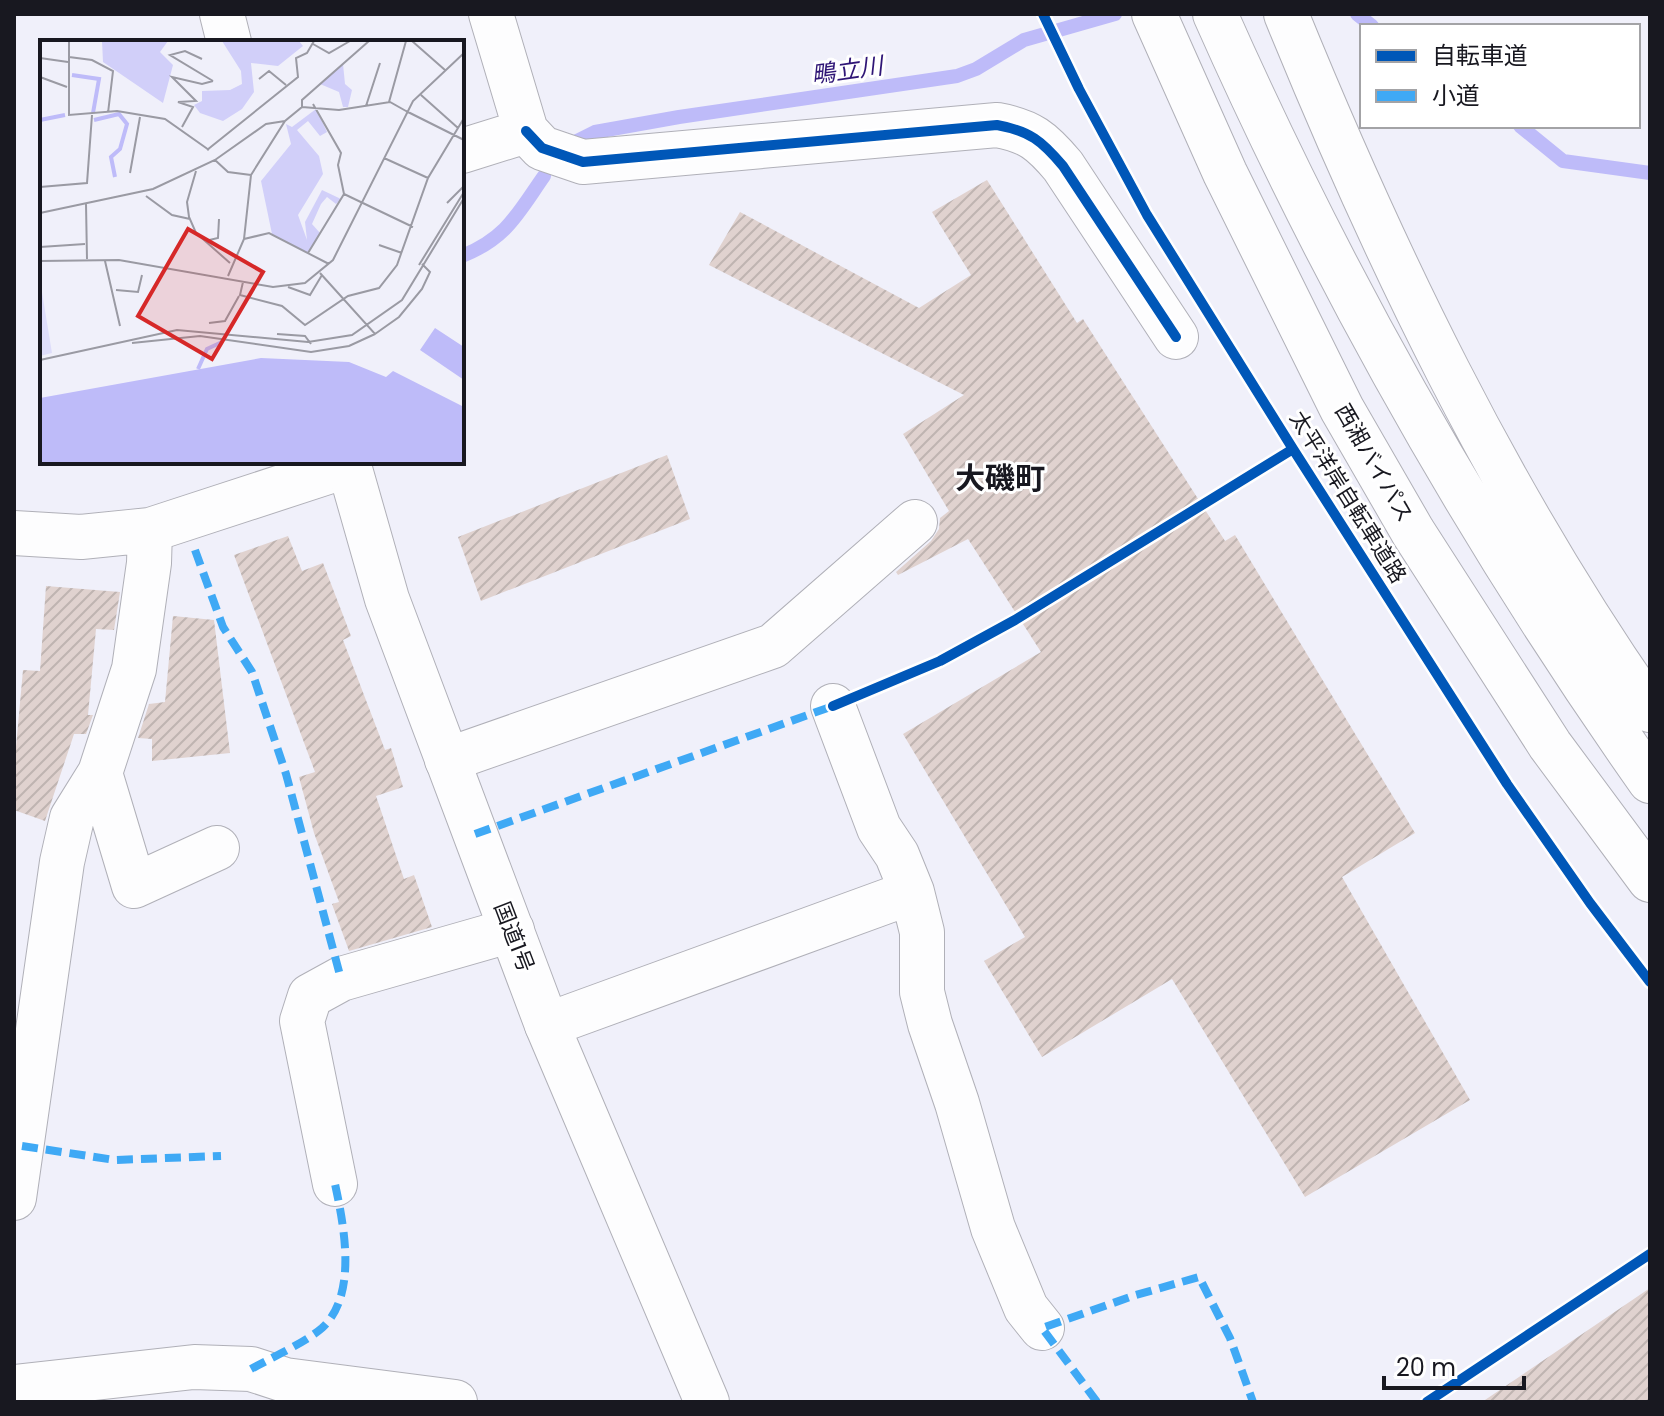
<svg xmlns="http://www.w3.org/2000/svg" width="1664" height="1416" font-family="Poppins,'Noto Sans JP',sans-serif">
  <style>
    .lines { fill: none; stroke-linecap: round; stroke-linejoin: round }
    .stream { stroke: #bebbf9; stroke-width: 14 }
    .building { fill: url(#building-hatch) }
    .minor-casing { stroke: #b0b0b8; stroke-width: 46 }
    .highway-casing { stroke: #b0b0b8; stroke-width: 46 }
    .minor { stroke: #fdfdfe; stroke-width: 44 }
    .highway { stroke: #fdfdfe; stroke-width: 44 }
    .quiet { stroke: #3fa9f5; stroke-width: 8; stroke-dasharray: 16 8; stroke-linecap: butt }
    .cycleway-casing { stroke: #fff; stroke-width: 15 }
    .cycleway { stroke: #0057b8; stroke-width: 10 }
    .labels { text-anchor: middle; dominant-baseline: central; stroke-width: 6; stroke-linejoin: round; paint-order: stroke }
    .street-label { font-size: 22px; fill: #181820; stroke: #fff }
    .water-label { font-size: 24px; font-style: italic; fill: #2f1576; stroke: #fff }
    .district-label { font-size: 30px; font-weight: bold; fill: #181820; stroke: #fff }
    .inset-river { fill: none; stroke: #bebbf9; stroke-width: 4 }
    .inset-road { fill: none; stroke: #9a9aa3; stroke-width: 2 }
    .view { fill: #d62828; fill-opacity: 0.15; stroke: #d62828; stroke-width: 4 }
    .inset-edge { fill: none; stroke: #181820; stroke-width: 4 }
  </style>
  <defs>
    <pattern id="building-hatch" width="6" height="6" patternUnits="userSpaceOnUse" patternTransform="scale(2)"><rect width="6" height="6" fill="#e0d2cf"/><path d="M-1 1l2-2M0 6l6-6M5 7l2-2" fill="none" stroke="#bfb4b1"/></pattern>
  </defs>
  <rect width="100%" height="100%" fill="#f0f0fa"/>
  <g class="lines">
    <path class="stream" d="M1357,14l15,12
      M1520,126l43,35 87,12
      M577,141l18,-9 84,-15 278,-41 19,-7 48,-29 91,-26
      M462,256c45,-18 56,-43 82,-80"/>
  </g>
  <path class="building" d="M987,180l90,143 6,-4 142,222 10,-6 180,298 -73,44 128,223 -165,97 -133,-218 -130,78 -58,-96 41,-24 -122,-203 138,-82 -73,-113 -70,36 -2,-3 35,-31 8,-12 1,-11 9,-7 -46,-77 61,-39 -255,-130 31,-53 179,96 52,-33 -39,-63z
    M667,455l23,64 -209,82 -23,-64z
    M288,536l14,35 21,-8 28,73 -8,4 42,110 6,-2 12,39 -27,9 28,83 10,-4 18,52 -83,24 -17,-47 7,-2 -25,-69 -15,-56 16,-5 -81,-217z
    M46,586l74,6 -6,38 -18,-1 -8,86h5l-7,19h-12l-29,87 -31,-11v-41l9,-99 17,1z
    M173,616l41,4 16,133 -78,8v-22l-14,-1 11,-34 16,-2z
    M1650,1288v114h-168z"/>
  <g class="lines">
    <g class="minor-casing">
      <path id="minor" d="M526,131l16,17 41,14 414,-37c33,6 45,16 66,41l113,171
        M462,151l64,-20 -35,-117
        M14,533l67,4 69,-7 199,-65
        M833,706l46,122 18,27 15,37 10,40v60l8,32 27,79 36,125 33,80 16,20
        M447,760l326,-114 142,-124
        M100,773l34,113 83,-38
        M547,1025l365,-133
        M335,1184l-33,-163 8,-25 31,-17 171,-49
        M14,1198l48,-336 10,-44 28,-45 34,-104 15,-106 1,-33
        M14,1387l180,-20 57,2 34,11 170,22"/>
    </g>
    <g class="highway-casing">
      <path id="highway" d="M222,14l7,28
        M1154,14l71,159 117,236 71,123 137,213 100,135
        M1215,14c121,273 263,523 435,767
        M1286,14c99,243 213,480 364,696
        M348,462l39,137 160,426 160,377"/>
    </g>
    <use href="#minor" class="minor"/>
    <use href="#highway" class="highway"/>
    <path class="quiet" d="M195,550l28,77 29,45 34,102 55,205
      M475,834l358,-128
      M22,1146l93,14 106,-4
      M251,1369c20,-11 55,-27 71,-41 36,-33 22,-102 13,-144
      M1097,1402l-55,-74 94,-33 63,-18 31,61 23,64"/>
    <g class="cycleway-casing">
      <path id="cycleway" d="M1043,14l36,75 68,126 146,234 214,335 83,119 60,79
        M526,131l16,17 41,14 414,-37c33,6 45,16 66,41l113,171
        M833,706l107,-45 75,-41 278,-171
        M1427,1402l223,-148"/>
    </g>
    <use href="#cycleway" class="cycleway"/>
  </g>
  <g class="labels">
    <g class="street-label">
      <text transform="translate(1374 463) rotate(60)">西湘バイパス</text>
      <text transform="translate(1348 497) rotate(58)">太平洋岸自転車道路</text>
      <text transform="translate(514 937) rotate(69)">国道1号</text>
    </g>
    <g class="water-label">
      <text transform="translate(847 70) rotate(-8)">鴫立川</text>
    </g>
    <g class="district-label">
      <text x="1000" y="478">大磯町</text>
    </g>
  </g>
  <g transform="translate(40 40)">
    <rect width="424" height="424" fill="#f0f0fa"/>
    <path d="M62,1h66l-8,11 13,13 -10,38 -60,-41zM182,1h77l4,5 -25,20 -27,-3 3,29 -12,17 -19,12 -23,-8 -6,-8 8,-4v-10l28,-1 12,-6 -1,-13zM303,24l2,20 7,6 -4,17h-5l-4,-15 -19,-8zM276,69l11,23 -7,4 -12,-15 -11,9 22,26 4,18 -25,41 9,25 -2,-18 17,-32 19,9 -5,5 -9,-7 -6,7 -9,20 8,9 -12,20 -36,-19 -11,-53 30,-37 -5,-20 6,3z" fill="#d1cff9"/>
    <path d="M0,240l12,73 -12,3z" fill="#deddfa"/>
    <path d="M395,288l29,19v33l-44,-30zM221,318l88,4 37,15 7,-6 71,36v56h-424v-65z" fill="#bebbf9"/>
    <path class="inset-river" d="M32,35l27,4 -6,34M0,80l25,-5M54,80l25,-6 8,10 -7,25 -9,8 4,20M158,329l9,-20 15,-7"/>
    <path class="inset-road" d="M29,1v74l48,-4 48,8 44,31M372,1l33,29M273,4l16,9 21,-12M29,17l23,3 21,11 -5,42M0,18l28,4M162,19l-17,-8 -15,4 43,26M0,37l27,10M219,39l10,-8 17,14M381,55l37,33M349,62l17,-61M273,64l28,49 -3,12 6,29 69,33M326,66l14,-43M262,67l37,3 51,-8 16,9M366,71l58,29M142,87l11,-20 -15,-5 18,-1 -24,-24 30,7 11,-3M167,110l91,-73 -2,-19 11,-5 7,-12M344,118l44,20M175,120l13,12 23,3M156,131l-9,31 2,15 7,16 34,30M90,133l10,-56M0,147l47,-4 5,-68M106,156l26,19 18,4M407,163l17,-17M46,164l1,55M0,173l113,-24 62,-29 51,-36 19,-3M204,199l25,-6 60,31M165,201l13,-3 1,-19M339,205l23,8M0,207l45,-3M268,213l36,-59M0,221l79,-1 154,27 32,-4 28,-23 80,-159 51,-48M65,221l15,65M379,225l45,-73M280,233l55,61 24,-17 23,-28 8,-17 -8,-8M188,236l16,-37 7,-64 34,-54 17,-14v-7l67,-59M203,242l-3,13 42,11 23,19 43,-29 31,-8 18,-23 31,-87 36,-60M248,247l22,8 12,-20M76,250l22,2 4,-17M169,283l16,-2 14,-25M237,294l28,2 6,8M92,303l68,-7 111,16 38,-6 26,-12M0,320l137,-30 131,12 44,-7 50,-35 62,-102"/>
    <path class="view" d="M148,189l75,43 -51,87 -74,-43z"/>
    <rect width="424" height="424" class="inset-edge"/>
  </g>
  <rect width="1664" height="1416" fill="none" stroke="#181820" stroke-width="32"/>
  <rect x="1360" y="24" width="280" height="104" fill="#ffffff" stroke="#a3a3a6" stroke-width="2"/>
  <rect x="1376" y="50" width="40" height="12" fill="#0057b8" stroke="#a3a3a6" stroke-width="2"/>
  <text x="1432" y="64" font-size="24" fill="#181820">自転車道</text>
  <rect x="1376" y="90" width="40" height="12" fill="#3fa9f5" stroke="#a3a3a6" stroke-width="2"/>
  <text x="1432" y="104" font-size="24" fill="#181820">小道</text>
  <path d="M1384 1376v12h140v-12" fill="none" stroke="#181820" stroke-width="4"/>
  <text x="1396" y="1376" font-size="24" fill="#181820" stroke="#ffffff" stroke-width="6" paint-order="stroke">20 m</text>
</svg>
